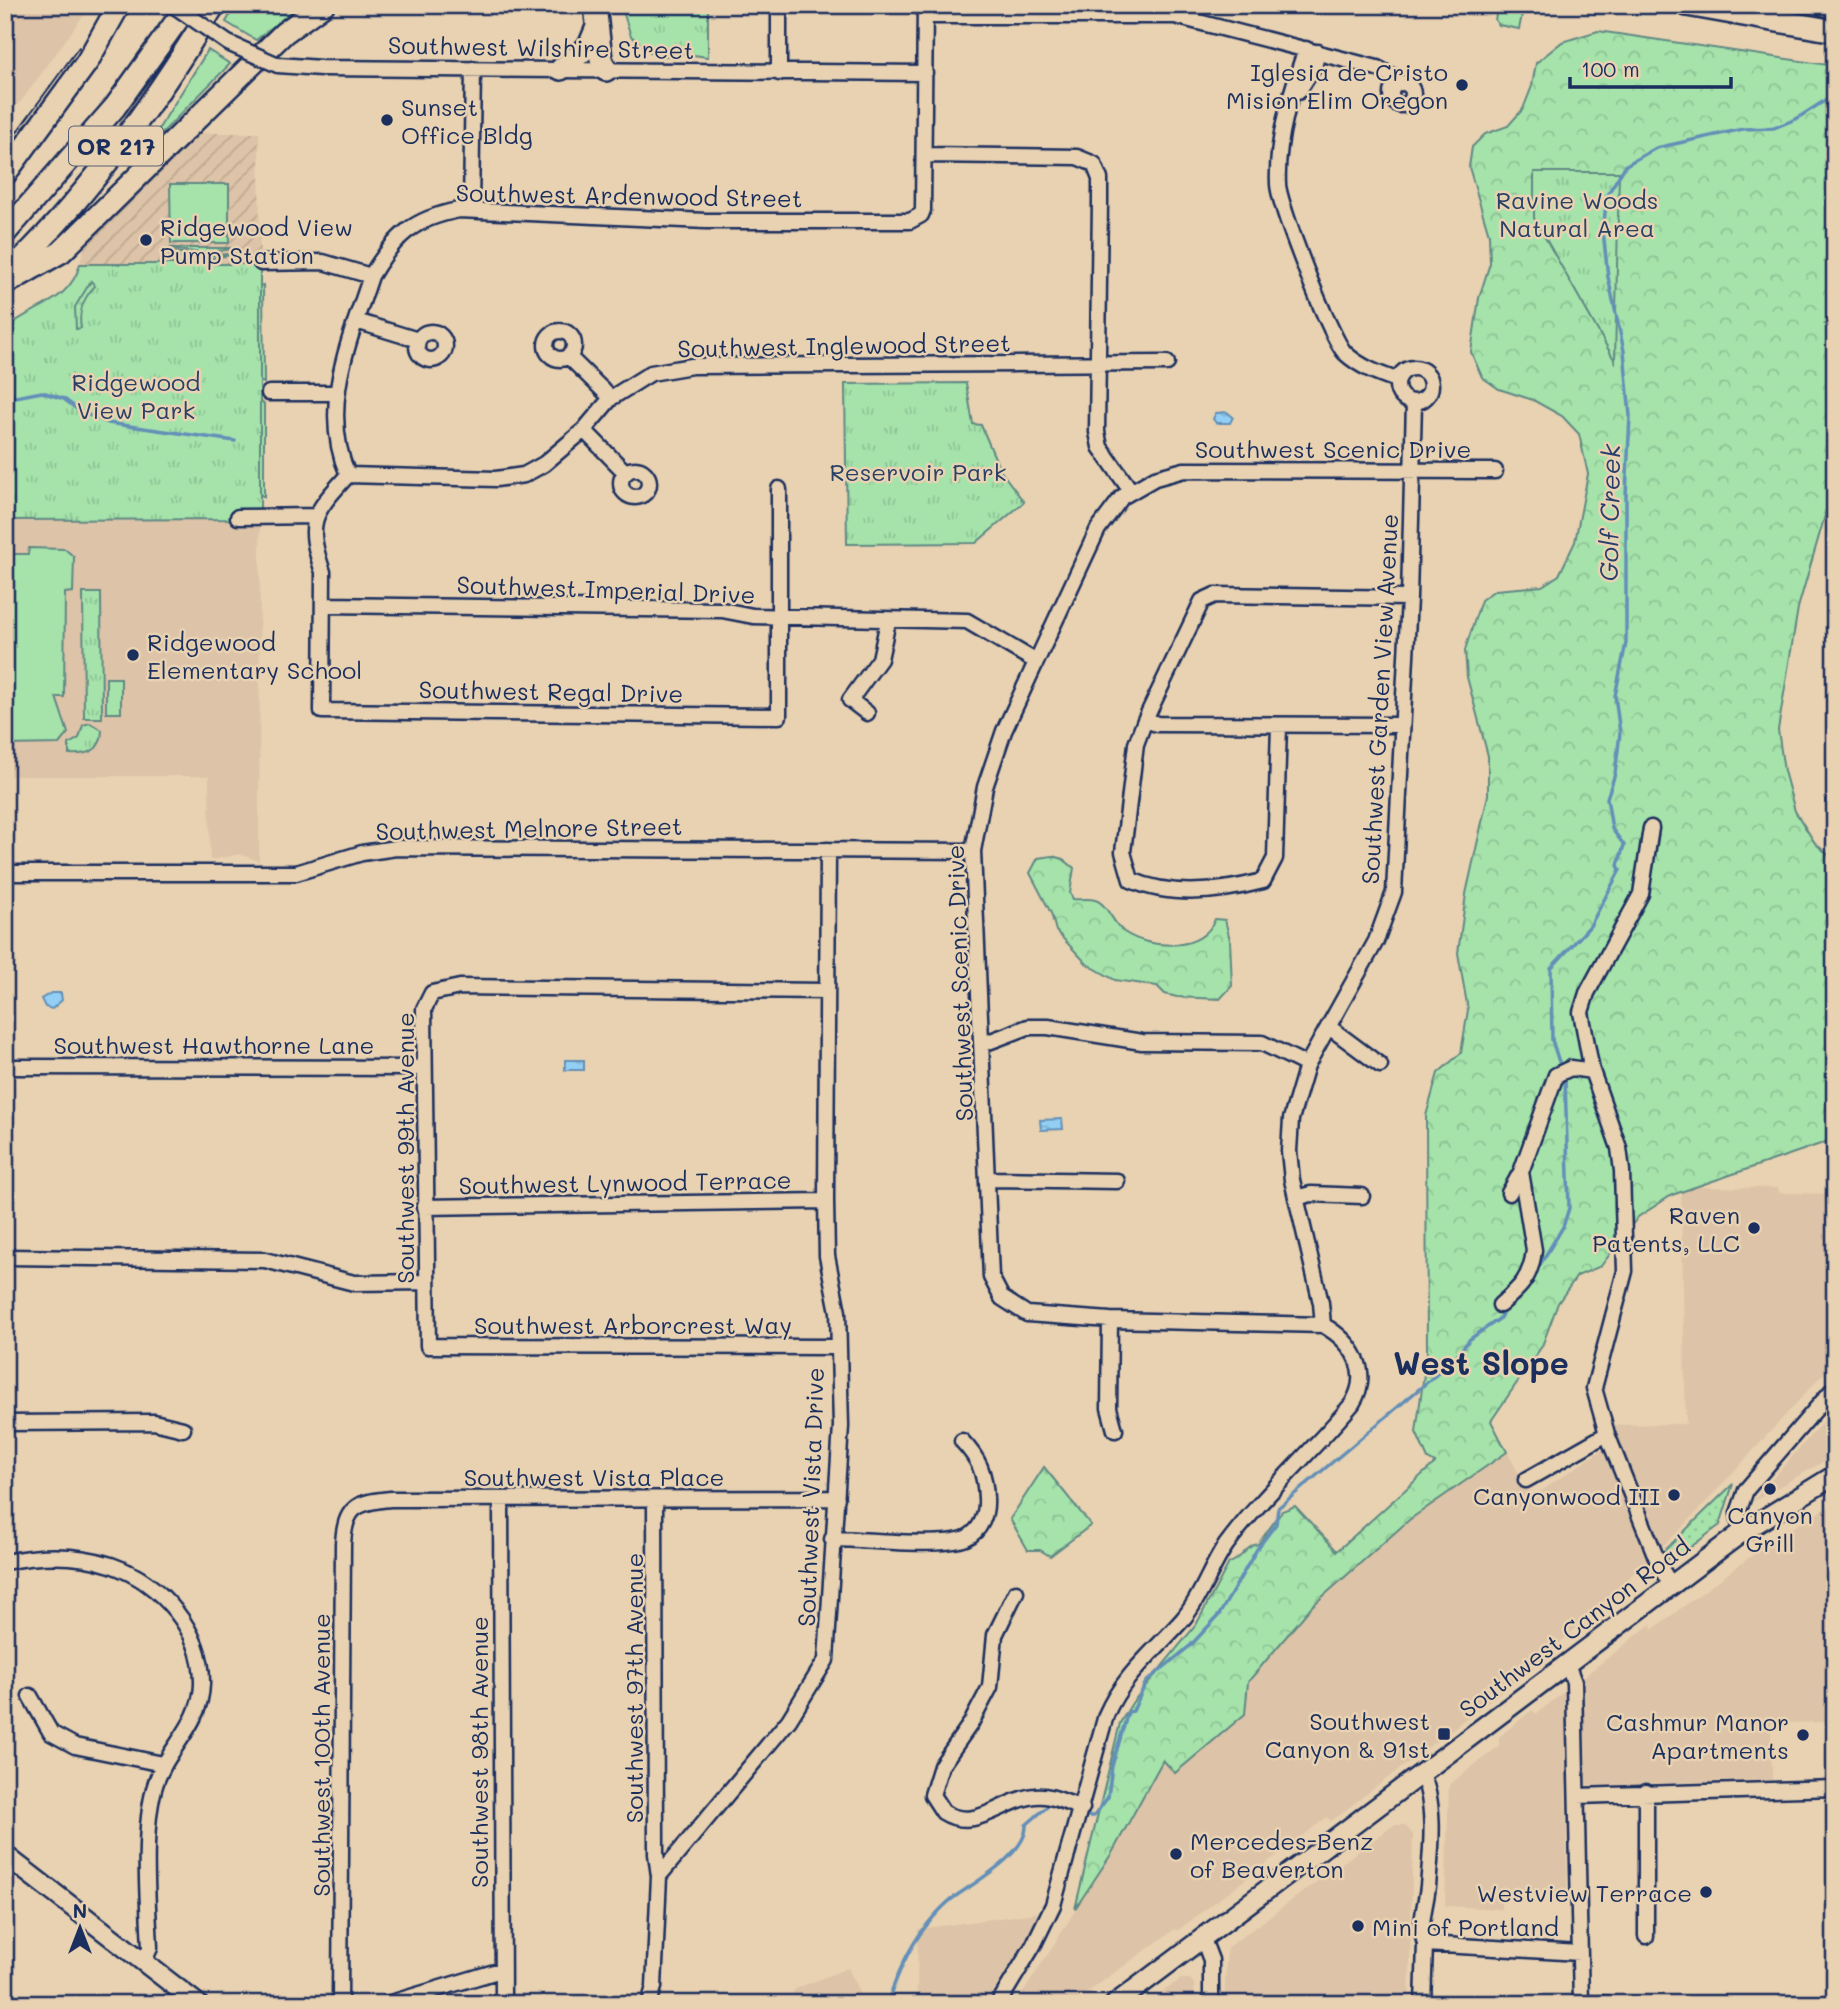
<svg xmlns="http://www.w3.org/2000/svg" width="1840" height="2009" font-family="Mali,sans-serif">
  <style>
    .built { fill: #ddc3a7 }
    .industrial { fill: url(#industrial-furrows) }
    .grass { fill: #a5e3aa; stroke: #608984; stroke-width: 2 }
    .forest { fill: url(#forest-crowns); stroke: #608984; stroke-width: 2 }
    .wetland { fill: url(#wetland-marsh); stroke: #608984; stroke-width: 2 }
    .park { fill: url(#park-tufts); stroke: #608984; stroke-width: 2 }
    .garden { fill: url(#garden-dots); stroke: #608984; stroke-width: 2 }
    .water { fill: url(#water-waves); stroke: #638fb8; stroke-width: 2 }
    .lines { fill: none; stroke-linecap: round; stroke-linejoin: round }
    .stream { stroke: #638fb8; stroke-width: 3.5 }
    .minor-casing { stroke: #1b2f5e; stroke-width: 19 }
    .major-casing { stroke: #1b2f5e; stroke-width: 23 }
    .highway-casing { stroke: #1b2f5e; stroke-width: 26 }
    .minor { stroke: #e8d2b1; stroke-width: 14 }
    .major { stroke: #e8d2b1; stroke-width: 18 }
    .highway { stroke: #e8d2b1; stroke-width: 21 }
    .tram { stroke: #1b2f5e; stroke-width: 2 }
    .minor-bridge-casing { stroke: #1b2f5e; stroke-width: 19; stroke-linecap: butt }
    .minor-bridge { stroke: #e8d2b1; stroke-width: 14 }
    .poi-dot { fill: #1b2f5e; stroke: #e8d2b1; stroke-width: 2.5 }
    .labels { text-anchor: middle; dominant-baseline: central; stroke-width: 5; stroke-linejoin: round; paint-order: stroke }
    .shield { fill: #e8d2b1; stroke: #586077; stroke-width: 2 }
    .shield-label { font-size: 23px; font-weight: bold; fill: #1b2f5e }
    .street-label { font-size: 24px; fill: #1b2f5e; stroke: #e8d2b1 }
    .poi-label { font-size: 24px; fill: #1b2f5e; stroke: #e8d2b1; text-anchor: end }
    .park-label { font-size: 24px; fill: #294166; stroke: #e8d2b1 }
    .water-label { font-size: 26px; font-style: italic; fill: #273f6d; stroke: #e8d2b1 }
    .district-label { font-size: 32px; font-weight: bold; fill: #1b2f5e; stroke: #e8d2b1 }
  </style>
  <defs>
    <pattern id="industrial-furrows" width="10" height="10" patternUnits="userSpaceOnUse" patternTransform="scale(1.75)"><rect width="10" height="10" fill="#ddc3a7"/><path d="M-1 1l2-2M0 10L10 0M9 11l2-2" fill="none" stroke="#bda892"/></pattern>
    <pattern id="forest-crowns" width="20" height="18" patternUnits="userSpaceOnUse" patternTransform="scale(1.75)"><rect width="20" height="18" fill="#a5e3aa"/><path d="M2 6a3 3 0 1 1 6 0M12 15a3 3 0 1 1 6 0" fill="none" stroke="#8dc395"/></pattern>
    <pattern id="wetland-marsh" width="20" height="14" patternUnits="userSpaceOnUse" patternTransform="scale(1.75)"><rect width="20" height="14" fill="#a5e3aa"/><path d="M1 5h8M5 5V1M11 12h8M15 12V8" fill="none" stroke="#8dc395"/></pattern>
    <pattern id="park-tufts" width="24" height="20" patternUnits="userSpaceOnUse" patternTransform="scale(1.75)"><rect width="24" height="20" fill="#a5e3aa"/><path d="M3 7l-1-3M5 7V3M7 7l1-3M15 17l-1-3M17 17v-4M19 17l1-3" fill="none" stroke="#8dc395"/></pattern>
    <pattern id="garden-dots" width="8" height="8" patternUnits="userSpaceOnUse" patternTransform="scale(1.75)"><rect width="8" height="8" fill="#a5e3aa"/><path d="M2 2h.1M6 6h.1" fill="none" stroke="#8dc395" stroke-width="1.8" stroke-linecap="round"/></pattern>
    <pattern id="water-waves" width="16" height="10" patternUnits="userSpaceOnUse" patternTransform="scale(1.75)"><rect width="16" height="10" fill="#93cff4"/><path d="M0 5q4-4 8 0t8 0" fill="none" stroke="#7eb2d4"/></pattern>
  </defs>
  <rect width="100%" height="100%" fill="#e8d2b1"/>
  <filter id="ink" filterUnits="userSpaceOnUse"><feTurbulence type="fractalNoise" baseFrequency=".0143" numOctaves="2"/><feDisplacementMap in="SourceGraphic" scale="14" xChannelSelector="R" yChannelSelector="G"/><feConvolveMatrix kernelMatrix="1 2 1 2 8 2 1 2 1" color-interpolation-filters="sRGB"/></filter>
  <g filter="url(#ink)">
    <path class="built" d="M5,5h86l-69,95 -17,18z
      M260,519l-1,342 -19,-7 -30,6 -1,-84h-204v-256z
      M1694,1187l84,1 1,5 56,1v167l-152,166 -148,139 -204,155 -4,-4 -150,114 -2,-2 -104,75h-55l96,-151 51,-93 12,13 69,-70 4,-21 63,-75 98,-87 98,-68 25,45 73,-49 16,3 -11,-26 76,-1 -5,-232z
      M1835,1408v47l-83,47z
      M1835,1503v219l-64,1 1,57 -206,6 1,107 -66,-3v19l-56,-3 4,-121 50,-39v-9l33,-27 4,4 115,-90 1,6 129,-96z
      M1394,1825h11l8,10 -4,169h-185l3,-56z
      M1044,1912l-59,92h-68l1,-75z
      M848,1968l16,36h-77l8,-15z
      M1181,1979h9l4,5v20h-48z"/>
    <path class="industrial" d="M197,133h62l1,131h-180l4,-15 12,-14z"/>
    <path class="grass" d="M236,5h64l-44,35 -30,-18z
      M208,50l22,14 -77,78 -2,-1z
      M170,184h59v59h-58z
      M29,548l36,1 9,8 -1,35 -8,1 -1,104h-8l12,36 -9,11 -54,1v-191h23z
      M106,678h15v35h-15z"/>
    <path class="forest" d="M1598,31l237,35v415l-37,127 -20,122 6,41 11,40 20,32 20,18v278l-163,56 -34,22 -37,49 -24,10 -19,27 -16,43 -51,75 16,31 -98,68 -98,87 -63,75 -3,32 -70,59 -12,-13 -51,93 -37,56 45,-186 12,-20 64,-78 33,-62c13,-3 16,-17 29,-19l24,-33 13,-5 42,45 98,-88 -7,-4 -12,-27 11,-80 -1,-236 12,-43 23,-20 7,-43 -10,-57 8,-59 22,-99v-39l-21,-79 -2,-27 16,-50 14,-10 47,-4 17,-11 16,-33 13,-68 -9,-40 -17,-18 -29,-16 -34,-11 -17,-12 -11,-25 8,-54 11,-35 -1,-28 -20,-68 3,-20 13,-13 23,-8 15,-17 9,-23 4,-23 26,-21z
      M263,285l1,98 -9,-4 -1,-92z
      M257,400l7,4v93l-4,-3z
      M1052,856l11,3 11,9 -4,25 3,6c7,1 15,-1 22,1 12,3 18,24 29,32 25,17 79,21 91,-13l10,1 5,20 2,46 -12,13 -43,-2 -12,-3 -8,-8 -42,-6 -28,-16 -31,-33 -5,-18 -21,-40 8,-15z
      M1044,1467l47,58 -41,31 -10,-6h-12l-18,-31z"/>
    <path class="wetland" d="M240,248l-37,5 -33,-4v-1z
      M168,251l35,5 38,-3 -38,7 -34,-4z"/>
    <path class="park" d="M621,5h87v52l-29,-4 -22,5 -26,-22z
      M1497,10l25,5 -3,14 -20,-4 -4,-5z
      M1534,172h85l-4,189 -81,-143z
      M80,264h180v255l-255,1v-191c27,-23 65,-26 75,-65z
      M966,383l7,41 8,1 19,45 24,32 -48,41 -129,1 -2,-160z
      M83,593h18l1,125h-18z
      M90,723l12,7c0,22 -15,25 -33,24v-10l10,-6 4,-13z"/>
    <path class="garden" d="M91,281l4,5c-11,11 -17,26 -14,42l-5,1 -1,-22z
      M1733,1484l-13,41 -44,33h-10l-4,-5z"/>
    <path class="water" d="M1227,412l6,5 -3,6h-14l-3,-4 3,-6z
      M51,993h10l1,7 -10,9 -7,-2 -4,-8z
      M565,1060h19v10h-19z
      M1062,1119l1,10 -22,1 -1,-10z"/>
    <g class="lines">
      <path class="stream" d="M5,399l37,-7 22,7 17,13 27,11 127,18
        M1559,1062l-7,-22 -1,-72 39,-42 30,-56 -2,-5 6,-20 -12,-16 -5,-31 8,-24 5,-41 -5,-37 11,-53v-148l4,-79 -6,-65 -16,-74 -5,-46 4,-36 19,-30 30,-17 87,-19 31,-1 22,-9 39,-25
        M1536,1271l27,-44 6,-19 -4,-129
        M1088,1816h6l14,-19 4,-31 16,-54 5,-1 13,-29 45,-37 28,-30 38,-66 19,-25 2,-16 172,-145 20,-24 29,-20 6,-10
        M887,2004c10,-28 20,-54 39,-78 8,-10 19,-23 30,-30 21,-15 71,-43 70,-71l22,-19"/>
      <g class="minor-casing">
        <path id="minor" d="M925,16h250l202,52 15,8 4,9
          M1306,49c-15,43 -30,90 -28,135 1,22 53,155 67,169 15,14 34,21 52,27
          M278,65l43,3 604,5
          M779,73v-68
          M1391 94a11 11 0 1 1 22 0a11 11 0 1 1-22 0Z
          M1298,92l16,-25 4,-15
          M924,155l153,2 17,7 6,15v23l-3,230 3,15 31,44
          M471,210l2,-141
          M261,263l62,-1 48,14c24,-40 41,-57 88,-66l247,11h204l11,-6 2,-5 2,-205
          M356,321l62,19
          M546 345a14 14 0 1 1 28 0a14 14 0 1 1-28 0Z
          M417 346a14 14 0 1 1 28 0a14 14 0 1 1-28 0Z
          M569,357l42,41
          M1397 385a17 17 0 1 1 34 0a17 17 0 1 1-34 0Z
          M269,393h68
          M584,430l42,43
          M621 483a14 14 0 1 1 28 0a14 14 0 1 1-28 0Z
          M348,475c-34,38 -43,45 -25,97l-1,139 457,5v-227
          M348,475l148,4 28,-4 20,-11 40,-34 27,-32 40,-25 41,-7 475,-3
          M348,475c-29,-67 1,-133 23,-199
          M238,517l77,-1
          M324,605l398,5 31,6 214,5 68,40
          M867,713l-17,-13 30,-41 8,-38
          M1145,720l12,4 245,1
          M1279,725l-4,133 -12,23c-42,11 -91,17 -132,-1l-8,-28 13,-108 9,-24 57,-119 13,-6 194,3
          M1651,828l-10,66 -54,99 -6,19 11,59 27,77 3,23 3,100 -31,117 13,46 53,133 11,18
          M5,873h291l66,-20 34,-5 577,3
          M827,991l-367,-4 -28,6 -8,16 4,337 410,1
          M1329,1027l51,38
          M983,1044l45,-17h20l94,15 120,1 45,22
          M5,1067l418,1
          M989,1179l128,2
          M1509,1193l12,-21 35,-97 15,-7 21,3
          M1296,1198l15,-4 51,2
          M424,1207l402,-6
          M5,1257l260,3 89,23 71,-1
          M1500,1305c20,-17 31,-27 34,-55l-13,-78
          M1110,1320l-1,88 6,22
          M1323,1325l-2,-22 -29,-123 -3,-29 2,-32 16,-54 69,-124 18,-49 15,-294 5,-196
          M5,1423l149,-1 29,7
          M1526,1480l81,-46
          M501,1499l2,505
          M655,1499l1,355 3,22
          M1741,1533l-3,-20 8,-23 89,-103
          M832,1539c29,0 110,9 134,-1 15,-7 21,-24 20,-40 -1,-25 -7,-39 -24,-57
          M5,1562c34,-7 72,-8 106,3 49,17 92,65 91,119 -1,43 -38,66 -48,105 -12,45 -6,112 -4,159l-6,13
          M1016,1592l-21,43 -5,52 -19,36 -30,43 -9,29 11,17c33,21 60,-13 92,-16 16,-2 31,7 47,12
          M1567,1664l7,18 7,322
          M30,1696l21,37 24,13 88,18
          M1421,1773c16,30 10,79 7,113 -2,20 -10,37 -3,58
          M1646,1792v144
          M1577,1796l258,-8
          M1203,1939l8,21v44
          M1425,1944l155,9
          M1581,2002l28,2
          M340,2004l3,-460c2,-37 13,-42 48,-45l446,-1
          M387,2004l114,-34
          M649,2004l5,-17 5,-111 130,-156 37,-60 15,-234 -3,-114 -11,-56 -1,-55 2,-351
          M998,2004l35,-58 20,-41 53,-190c17,-40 49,-64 77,-96 18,-21 27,-51 43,-74 37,-50 86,-93 126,-141 20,-32 1,-62 -29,-79l-213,-5 -83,-6 -25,-16 -11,-21 -18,-426 12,-64 19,-56 94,-202 24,-32 33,-19 29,-8 311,1
          M1423,2004l2,-60 3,-9"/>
      </g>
      <g class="major-casing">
        <path id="major" d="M5,1855l193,149
          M1115,2004l626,-471 94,-58"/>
      </g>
      <g class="highway-casing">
        <path id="highway" d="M595,5l6,54 5,11
          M1687,5l148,26
          M1826,5l9,2
          M561,69l28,-23 8,-19
          M5,174l82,-112 32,-57
          M5,233l110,-126 73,-102
          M7,274c78,-73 151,-177 207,-269
          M5,284l56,-32 223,-219 39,-28"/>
      </g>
      <use href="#minor" class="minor"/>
      <use href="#major" class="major"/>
      <use href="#highway" class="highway"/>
      <path class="tram" d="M5,148l74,-101"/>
      <g class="minor-bridge-casing">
        <path id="minor-bridge" d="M173,5l55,38 50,22"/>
      </g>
      <use href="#minor-bridge" class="minor-bridge"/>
    </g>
  </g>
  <g class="poi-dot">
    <circle cx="1462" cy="85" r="7"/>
    <circle cx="387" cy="120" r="7"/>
    <circle cx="146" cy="240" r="7"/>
    <circle cx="133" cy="655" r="7"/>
    <circle cx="1754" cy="1228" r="7"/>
    <circle cx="1770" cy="1489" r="7"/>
    <circle cx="1674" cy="1495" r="7"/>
    <rect x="1437" y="1727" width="14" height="14" rx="3.5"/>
    <circle cx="1803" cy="1735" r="7"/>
    <circle cx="1176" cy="1854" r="7"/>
    <circle cx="1706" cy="1892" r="7"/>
    <circle cx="1358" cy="1926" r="7"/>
  </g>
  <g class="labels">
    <rect class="shield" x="69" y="126.5" width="94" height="39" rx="5"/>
    <g class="shield-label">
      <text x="116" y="146">OR 217</text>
    </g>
    <g class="street-label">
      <text transform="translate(541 47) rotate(1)">Southwest Wilshire Street</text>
      <text transform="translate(629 195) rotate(1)">Southwest Ardenwood Street</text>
      <text transform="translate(844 345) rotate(-1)">Southwest Inglewood Street</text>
      <text x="1333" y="448">Southwest Scenic Drive</text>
      <text transform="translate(606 589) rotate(2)">Southwest Imperial Drive</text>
      <text transform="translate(551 691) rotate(1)">Southwest Regal Drive</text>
      <text transform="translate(1379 699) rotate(-87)">Southwest Garden View Avenue</text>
      <text transform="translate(529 828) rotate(-1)">Southwest Melnore Street</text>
      <text transform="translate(959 983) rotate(-92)">Southwest Scenic Drive</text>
      <text x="214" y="1044">Southwest Hawthorne Lane</text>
      <text transform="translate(404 1148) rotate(-90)">Southwest 99th Avenue</text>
      <text transform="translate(625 1182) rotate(-1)">Southwest Lynwood Terrace</text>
      <text x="633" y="1324">Southwest Arborcrest Way</text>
      <text x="594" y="1476">Southwest Vista Place</text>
      <text transform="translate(810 1497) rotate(-88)">Southwest Vista Drive</text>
      <text transform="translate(1574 1627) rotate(-37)">Southwest Canyon Road</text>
      <text transform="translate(633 1688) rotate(-90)">Southwest 97th Avenue</text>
      <text transform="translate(478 1752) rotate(-90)">Southwest 98th Avenue</text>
      <text transform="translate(320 1755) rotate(-90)">Southwest 100th Avenue</text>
    </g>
    <g class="poi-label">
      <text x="1448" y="71">Iglesia de Cristo<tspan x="1448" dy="28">Mision Elim Oregon</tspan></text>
      <text x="401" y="106" text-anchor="start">Sunset<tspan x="401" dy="28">Office Bldg</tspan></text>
      <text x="160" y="226" text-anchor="start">Ridgewood View<tspan x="160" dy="28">Pump Station</tspan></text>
      <text x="147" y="641" text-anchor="start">Ridgewood<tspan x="147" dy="28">Elementary School</tspan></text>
      <text x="1740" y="1214">Raven<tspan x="1740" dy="28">Patents, LLC</tspan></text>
      <text x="1660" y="1495">Canyonwood III</text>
      <text x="1770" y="1514" text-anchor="middle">Canyon<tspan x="1770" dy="28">Grill</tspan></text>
      <text x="1430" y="1720">Southwest<tspan x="1430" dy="28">Canyon &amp; 91st</tspan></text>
      <text x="1789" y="1721">Cashmur Manor<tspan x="1789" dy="28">Apartments</tspan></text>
      <text x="1190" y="1840" text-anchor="start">Mercedes-Benz<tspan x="1190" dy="28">of Beaverton</tspan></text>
      <text x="1692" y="1892">Westview Terrace</text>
      <text x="1372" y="1926" text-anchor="start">Mini of Portland</text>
    </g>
    <g class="park-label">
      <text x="1577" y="199">Ravine Woods<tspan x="1577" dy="28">Natural Area</tspan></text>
      <text x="136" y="381">Ridgewood<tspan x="136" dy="28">View Park</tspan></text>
      <text x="918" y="471">Reservoir Park</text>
    </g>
    <g class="water-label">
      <text transform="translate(1609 513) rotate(-89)">Golf Creek</text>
    </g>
    <g class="district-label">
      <text x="1481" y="1362">West Slope</text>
    </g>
  </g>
  <rect width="1840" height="2009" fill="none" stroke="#e8d2b1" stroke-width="28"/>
  <rect x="14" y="14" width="1812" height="1981" fill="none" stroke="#1b2f5e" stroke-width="2.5" filter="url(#ink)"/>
  <g transform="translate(80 1928)" stroke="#e8d2b1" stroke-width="5" paint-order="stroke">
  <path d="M0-5L12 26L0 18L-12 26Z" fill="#1b2f5e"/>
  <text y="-10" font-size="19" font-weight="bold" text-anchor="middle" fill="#1b2f5e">N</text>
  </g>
  <path d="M1570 77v10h161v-10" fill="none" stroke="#1b2f5e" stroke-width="3.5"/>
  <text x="1581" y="77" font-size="21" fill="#1b2f5e" stroke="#e8d2b1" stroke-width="5" paint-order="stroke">100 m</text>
</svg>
